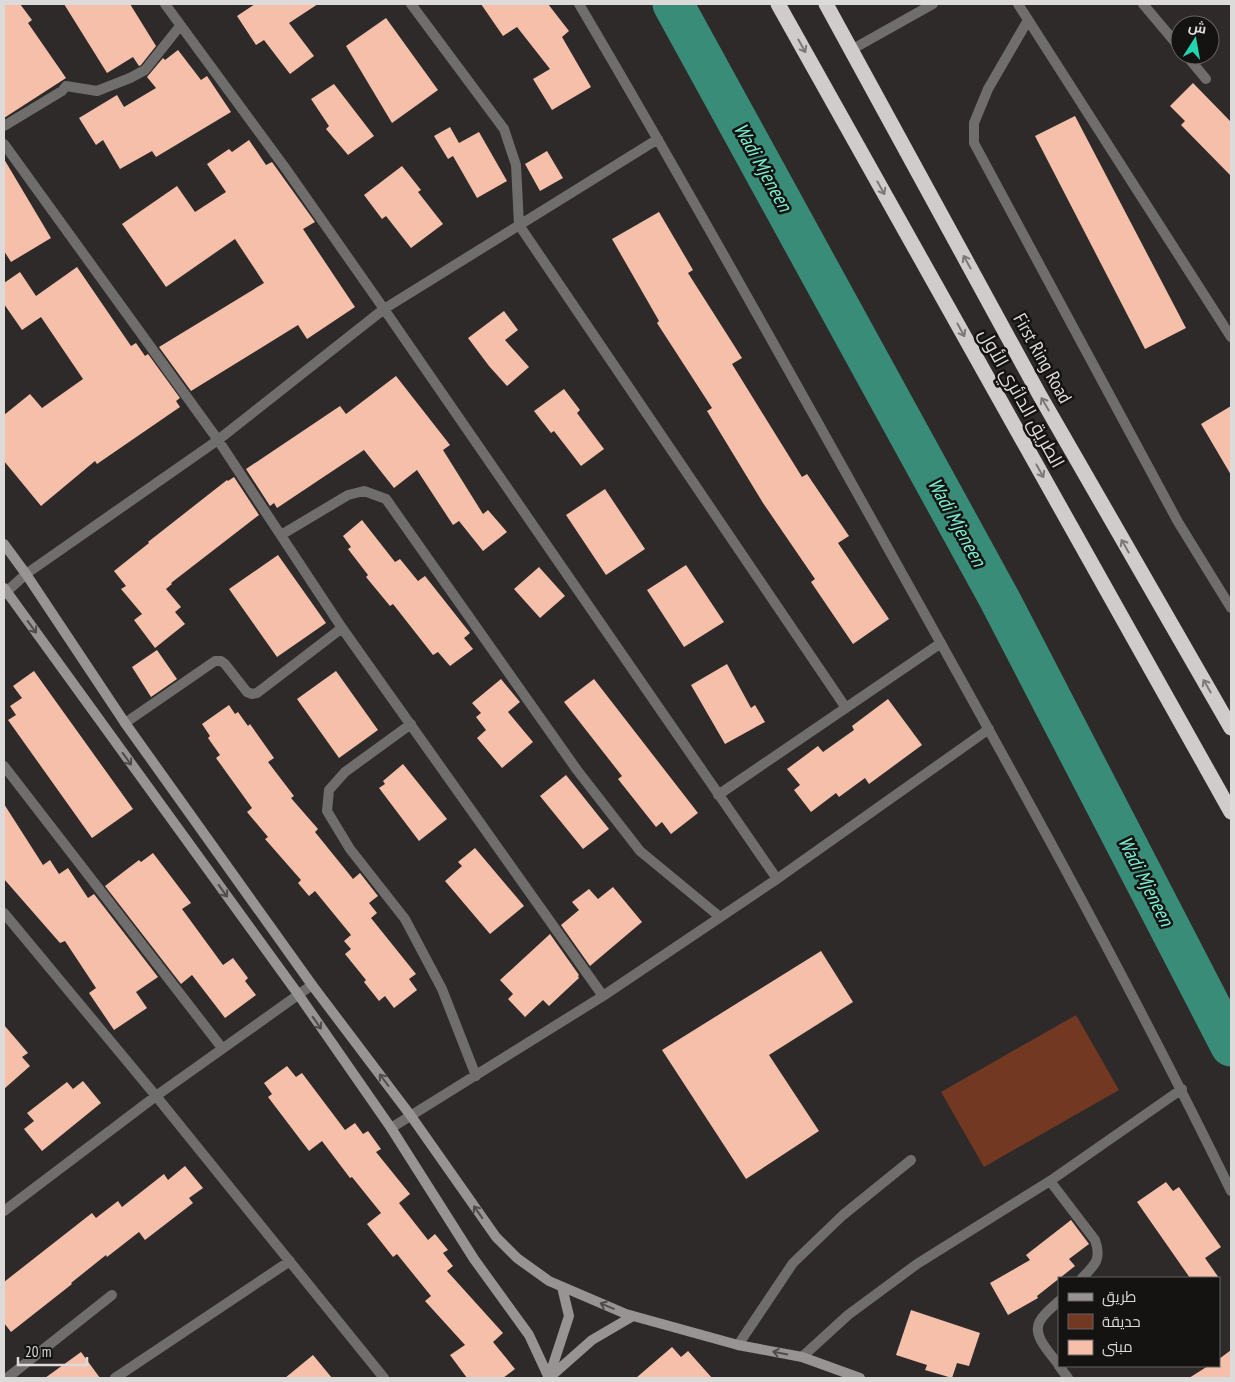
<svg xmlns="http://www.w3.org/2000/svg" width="1235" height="1382" font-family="'PT Sans Narrow',Cairo,sans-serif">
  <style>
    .park { fill: #723822 }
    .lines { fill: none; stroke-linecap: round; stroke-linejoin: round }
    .river { stroke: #398c77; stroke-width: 41 }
    .building { fill: #f6bfaa }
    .lane { stroke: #706e6d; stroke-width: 10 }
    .street { stroke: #706e6d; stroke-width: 10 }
    .secondary { stroke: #979493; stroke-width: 10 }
    .highway { stroke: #d0cccb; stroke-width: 15 }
    .oneway { stroke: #7b7978 }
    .oneway2 { stroke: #4f4d4c }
    .labels { text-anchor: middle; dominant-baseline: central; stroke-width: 5; stroke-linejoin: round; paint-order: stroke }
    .street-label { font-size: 19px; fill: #dddbda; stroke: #141312 }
    .water-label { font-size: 20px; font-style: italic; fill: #7af0d0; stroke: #141312 }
  </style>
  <rect width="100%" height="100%" fill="#2d2a29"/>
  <path class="park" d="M1076,1015l43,75 -135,77 -43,-75z"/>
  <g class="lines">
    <path class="river" d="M673,4l327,596 231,446"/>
  </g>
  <path class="building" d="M4,4h16l12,16 -4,3 38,55 -62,40z
    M64,4h66l26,42 -15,19 -2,1 -6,-9 -26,16z
    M255,4h63l-29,19 25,33 -24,18 -26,-34 -8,5 -19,-29z
    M481,4h67l21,27 -7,6 29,50 -39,23 -19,-31 17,-10 -33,-42 -14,9z
    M386,18l52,72 -46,33 -46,-77z
    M178,50l23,30 6,-4 24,36 -75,45 -4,-6 -32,18 -17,-29 -7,5 -17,-27 38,-23 7,12 32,-19 -9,-11 16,-19 2,2z
    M1193,83l38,39v54l-50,-51 4,-4 -15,-15z
    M334,84l40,52 -26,19 -22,-26 3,-3 -18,-27z
    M1075,116l111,212 -41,21 -110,-213z
    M450,127l9,16 20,-11 28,49 -30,17 -24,-42 -5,3 -14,-23z
    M249,140l17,25 6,-3 43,60 -12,7 52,78 -48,32 -9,-14 -107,66 -32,-44 105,-64 -29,-44 -69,48 -44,-63 55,-38 18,26 31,-20 -19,-28 22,-15 3,3z
    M547,151l16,27 -23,13 -15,-27z
    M4,159l47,79 -40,24 -7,-11z
    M402,166l19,24 -3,2 25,32 -32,24 -25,-32 -4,3 -18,-24z
    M659,212l34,58 -5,3 54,85 -10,6 70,113 5,-3 42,62 -11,7 51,76 -36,25 -42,-62 4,-3 -52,-76 -56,-92 5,-3 -55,-85 2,-2 -47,-82z
    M77,267l54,79 5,-3 9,13 3,-2 32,44 -4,3 4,6 -83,57 -2,-3 -54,45 -37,-45v-46l26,-21 12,14 41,-29 -42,-62 -19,13 -18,-26v-21l16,-11 16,24z
    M504,311l14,19 -13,10 24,27 -22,19 -18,-20 -21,-28z
    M396,376l54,69 -7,5 40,64 5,-4 19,22 -24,19 -24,-30 -6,4 -36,-55 -23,18 -30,-38 -87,58 -3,-5 -4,3 -24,-37 94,-63 6,8z
    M564,389l16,21 -3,3 27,36 -23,17 -27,-35 -3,2 -17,-22z
    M1231,406v69l-30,-51z
    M234,477l25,38 -88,68 1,1 -6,5 15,18 -6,5 10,12 -30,24 -21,-28 8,-6 -21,-25 5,-3 -12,-15 35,-28 -1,-1 79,-62 1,1z
    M605,489l40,60 -39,26 -40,-60z
    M362,520l33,42 5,-3 18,22 7,-5 45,57 -6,5 9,11 -23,17 -12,-14 -5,3 -40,-51 -3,2 -24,-29 2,-2 -20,-26 3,-2 -8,-11z
    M278,555l48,68 -49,34 -48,-68z
    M686,565l38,57 -40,25 -37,-57z
    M539,567l26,29 -25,22 -26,-29z
    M157,650l20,29 -26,18 -19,-30z
    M727,664l24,44 4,-3 10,17 -40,22 -34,-59z
    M34,671l99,138 -41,29 -84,-118 8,-5 -6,-9 12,-8 -9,-12z
    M336,671l42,59 -39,28 -42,-59z
    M501,679l19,23 -12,10 25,30 -31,26 -25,-30 9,-8 -10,-13 5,-4 -9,-10z
    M594,679l104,134 -27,21 -9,-12 -6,5 -38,-48 4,-3 -58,-74z
    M888,699l34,46 -53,39 -4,-6 -26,19 -3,-4 -25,19 -17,-22 6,-5 -13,-16 31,-23 5,6 31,-22 -2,-4z
    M229,705l6,9 3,-2 10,14 2,-2 24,34 -6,4 26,34 -3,2 27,31 -3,3 38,47 7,-6 18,23 -9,7 8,10 -6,5 45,56 -7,5 8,11 -23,18 -9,-12 -6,5 -15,-19 2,-2 -21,-26 6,-5 -7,-8 7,-6 -36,-44 -6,5 -11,-13 3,-3 -36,-41 3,-2 -21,-25 5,-4 -36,-50 4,-3 -12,-17 2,-2 -8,-12z
    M403,764l44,55 -28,22 -40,-53 6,-4 -2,-3z
    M566,775l43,54 -26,20 -43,-53z
    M4,804l39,61 7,-5 9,14 9,-6 20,30 6,-4 64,83 -22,15 11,16 -33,22 -25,-37 7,-5 -31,-47 -5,2 -56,-64z
    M475,848l49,58 -34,28 -45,-53 17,-15 -4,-4z
    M153,853l38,50 -9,6 41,56 10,-7 15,20 -3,3 11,14 -31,23 -33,-43 -11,9 -76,-98 34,-26 2,2z
    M613,887l29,35 -52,44 -29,-41 18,-15 -7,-8 17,-13 9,10z
    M550,934l29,41 -1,1 1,2 -30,28 -6,-6 -18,17 -17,-18 5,-5 -13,-14z
    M821,951l32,51 -84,53 50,76 -73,48 -84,-129z
    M4,1025l24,28 -6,4 8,9 -26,23z
    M287,1066l9,11 6,-4 43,57 10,-7 8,11 5,-3 13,18 -5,3 34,42 -11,9 29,37 7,-6 13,16 -5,3 10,13 -6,5 56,62 -10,9 22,27 -12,9h-36l-17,-23 15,-10 -40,-44 6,-5 -34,-42 -4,3 -26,-33 14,-11 -29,-36 -2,1 -28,-37 -13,10 -41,-54 4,-3 -8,-11z
    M83,1081l18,22 -59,48 -18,-22 10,-8 -7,-8 40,-31 6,7z
    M185,1166l18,22 -14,10 4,5 -48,37 -6,-8 -32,25 -1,-2 -35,28 1,1 -61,48 -7,-9v-41l88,-69 4,5 22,-17 4,6 42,-33 4,6z
    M1166,1182l7,9 6,-4 42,60 -16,11 14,20h-29l-53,-76z
    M1071,1220l18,24 -20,15 6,7 -38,30 1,2 -30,17 -18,-32 40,-23 -4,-5z
    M911,1310l69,23 -11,33 -12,-3 -5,15 -27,-8 2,-5 -31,-10z
    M672,1347l9,10 7,-6 24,27h-76z
    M1231,1350v28h-42l19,-12h11v-7z
    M81,1352l19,26h-55z
    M313,1355l19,23h-47z"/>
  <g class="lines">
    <path class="lane" d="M738,1345l55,-82 50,-48 68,-55"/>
    <path class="street" d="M165,4l121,165 98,140 393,570
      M411,4l93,125 12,36 3,60 327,483
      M579,4c105,178 205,358 306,539 119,213 239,428 346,648
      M1018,4l213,333
      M1143,4l37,44
      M1028,20l-40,69 -14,34v20l204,379 53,86
      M851,50l82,-46
      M1186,55l20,24
      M4,126l58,-35 4,-5 31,5 33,-13 15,-8 35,-44
      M4,144l214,296 124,188 261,368
      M281,535l67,-40 16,-4 22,8 191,271 63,81 80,66
      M4,594l22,-20 192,-134 166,-131 274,-170
      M125,723l90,-62h6l4,3 22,28 5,2 5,-1 85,-65
      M411,724l-66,48 -16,18 -2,21 23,38 55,70 37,70 34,87
      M4,766l218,282
      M718,795l223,-152
      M4,913l152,183 228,282
      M391,1128l212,-132 174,-117 212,-150
      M1050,1181l45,59c7,19 0,25 -13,38
      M4,1211l152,-115 156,-111
      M1059,1301c-6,6 -15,12 -19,20 -9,14 11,33 19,44
      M802,1357l46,-42 69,-51 133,-83 132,-92
      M1059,1366l9,12
      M7,1378l105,-83
      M115,1378l175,-117"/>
    <path class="secondary" d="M4,544l22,30 99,149 187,262 99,131 85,121 21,21 32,23 77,33 112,31 64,12 58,21
      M4,588l294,406 93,134 83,131 55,76 20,43
      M549,1377l20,-61 -7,-29
      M549,1378l43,-38 41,-24"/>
    <path class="highway" d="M778,4l453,808
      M826,4l213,390 192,334"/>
  </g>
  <defs><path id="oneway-shaft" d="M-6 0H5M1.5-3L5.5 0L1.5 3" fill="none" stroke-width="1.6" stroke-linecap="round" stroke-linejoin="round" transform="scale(1.25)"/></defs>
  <g class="oneway">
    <use href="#oneway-shaft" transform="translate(802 46) rotate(61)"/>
    <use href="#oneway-shaft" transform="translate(881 188) rotate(61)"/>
    <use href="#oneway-shaft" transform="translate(967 262) rotate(-119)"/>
    <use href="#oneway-shaft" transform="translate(961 330) rotate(61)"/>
    <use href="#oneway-shaft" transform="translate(1045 404) rotate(-120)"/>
    <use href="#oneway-shaft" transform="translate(1040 471) rotate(61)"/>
    <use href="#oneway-shaft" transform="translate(1125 546) rotate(-120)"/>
    <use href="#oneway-shaft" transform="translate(1207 686) rotate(-120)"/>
  </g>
  <g class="oneway2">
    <use href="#oneway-shaft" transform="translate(32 627) rotate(54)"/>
    <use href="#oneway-shaft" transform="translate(127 759) rotate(54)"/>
    <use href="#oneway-shaft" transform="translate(223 891) rotate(54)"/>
    <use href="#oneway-shaft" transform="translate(317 1023) rotate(55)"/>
    <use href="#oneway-shaft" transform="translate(384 1080) rotate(-127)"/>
    <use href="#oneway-shaft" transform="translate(478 1212) rotate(-125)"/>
    <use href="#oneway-shaft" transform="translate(607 1306) rotate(-157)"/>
    <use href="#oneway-shaft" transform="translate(780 1353) rotate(-169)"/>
  </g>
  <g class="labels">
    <g class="street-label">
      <text transform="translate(1043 358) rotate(61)">First Ring Road</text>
      <text transform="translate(1022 398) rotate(61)">الطريق الدائري الأول</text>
    </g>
    <g class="water-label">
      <text transform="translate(763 167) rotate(61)">Wadi Mjeneen</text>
      <text transform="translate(957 522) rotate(61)">Wadi Mjeneen</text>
      <text transform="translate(1146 881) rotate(63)">Wadi Mjeneen</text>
    </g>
  </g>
  <rect width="1235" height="1382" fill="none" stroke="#dddbda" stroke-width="10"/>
  <rect x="1058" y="1277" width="162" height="90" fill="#141312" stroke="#646362"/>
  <rect x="1068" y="1293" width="25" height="8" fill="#979493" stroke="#646362"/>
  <text x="1102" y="1302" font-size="15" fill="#dddbda">طريق</text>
  <rect x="1068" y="1314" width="25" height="15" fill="#723822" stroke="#646362"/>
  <text x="1102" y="1327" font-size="15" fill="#dddbda">حديقة</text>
  <rect x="1068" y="1340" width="25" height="15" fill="#f6bfaa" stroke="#646362"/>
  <text x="1102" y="1352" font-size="15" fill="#dddbda">مبنى</text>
  <g transform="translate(1195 40) rotate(11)"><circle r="24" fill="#141312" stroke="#646362"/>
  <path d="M0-4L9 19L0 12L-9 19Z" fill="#22d5af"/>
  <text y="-8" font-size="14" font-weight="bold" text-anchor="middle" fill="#dddbda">ش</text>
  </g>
  <path d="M18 1357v8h69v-8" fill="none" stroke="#dddbda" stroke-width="2.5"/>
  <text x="25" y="1357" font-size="15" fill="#dddbda" stroke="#141312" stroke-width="4" paint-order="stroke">20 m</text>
</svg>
